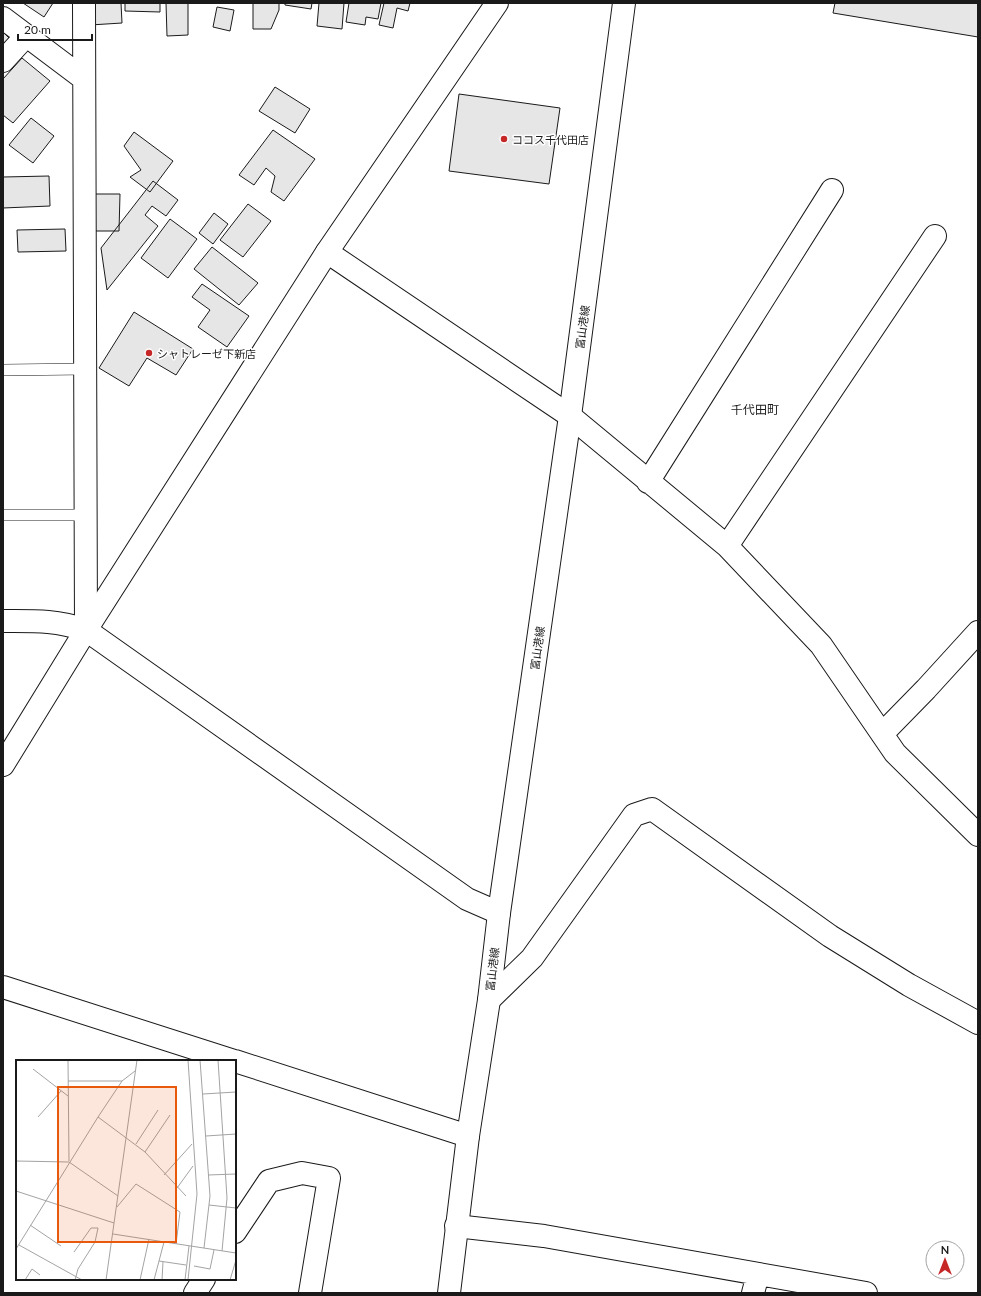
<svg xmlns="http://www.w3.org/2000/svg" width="981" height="1296" font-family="Lato,'Noto Sans JP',sans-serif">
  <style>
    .building { fill: #e6e6e6; stroke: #1a1a1a }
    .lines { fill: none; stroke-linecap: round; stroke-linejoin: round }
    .lane-casing { stroke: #1a1a1a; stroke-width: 12 }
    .street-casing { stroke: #1a1a1a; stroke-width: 24 }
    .secondary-casing { stroke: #1a1a1a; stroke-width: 24 }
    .primary-casing { stroke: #1a1a1a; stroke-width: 24 }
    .lane { stroke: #fff; stroke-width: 11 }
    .street { stroke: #fff; stroke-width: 22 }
    .secondary { stroke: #fff; stroke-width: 22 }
    .primary { stroke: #fff; stroke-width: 22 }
    .poi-dot { fill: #c62828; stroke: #fff; stroke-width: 1.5 }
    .labels { text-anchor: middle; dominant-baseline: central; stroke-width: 3; stroke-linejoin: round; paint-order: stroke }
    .poi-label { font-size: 11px; fill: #1a1a1a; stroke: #fff; text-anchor: start }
    .street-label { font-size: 11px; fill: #1a1a1a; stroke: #fff }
    .neighbourhood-label { font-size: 12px; fill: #1a1a1a; stroke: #fff }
    .inset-road { fill: none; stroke: #a3a3a3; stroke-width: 1 }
    .view { fill: #e8590c; fill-opacity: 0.15; stroke: #e8590c; stroke-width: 2 }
    .inset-edge { fill: none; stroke: #1a1a1a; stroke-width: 2 }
  </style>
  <rect width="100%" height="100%" fill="#fff"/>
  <path class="building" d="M23,3h30l-9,14z
    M89,3h32l1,20 -32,2z
    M125,3h35v9l-35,-1z
    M166,3h22v32l-21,1z
    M253,3h26v7l-8,19h-18z
    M285,3h27l-1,6 -26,-4z
    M319,3h25l-2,26 -25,-3z
    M349,3h32l-3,16 -12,-2 -1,8 -19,-3z
    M384,3h26l-2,8 -11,-3 -4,20 -14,-3z
    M835,3h143v34l-145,-24z
    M217,7l17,3 -4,21 -17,-4z
    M3,32l7,7 -7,7z
    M22,58l28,23 -37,42 -10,-8v-36z
    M275,87l35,22 -15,24 -36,-22z
    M459,94l101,14 -11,76 -100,-13z
    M31,118l23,18 -21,27 -24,-18z
    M273,130l42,29 -31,42 -13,-9 4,-16 -9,-8 -12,17 -15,-10z
    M134,132l39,29 -23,31 -20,-15 11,-7 -17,-24z
    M49,176l1,30 -47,2v-31z
    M153,181l25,19 -12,16 -14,-10 -7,9 13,11 -51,64 -6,-42z
    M95,194h25l-1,37h-25z
    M248,204l23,17 -28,36 -23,-17z
    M214,213l14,11 -15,20 -14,-11z
    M170,219l27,20 -29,39 -27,-20z
    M65,229l1,22 -48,1 -1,-22z
    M212,247l46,36 -19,22 -45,-36z
    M202,284l47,32 -22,31 -29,-20 12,-17 -18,-13z
    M134,312l59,37 -17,26 -29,-17 -18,28 -30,-18z"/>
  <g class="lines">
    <g class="lane-casing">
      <path id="lane" d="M3,370l82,-1
        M3,515h83"/>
    </g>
    <g class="street-casing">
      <path id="street" d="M84,3l2,627
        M3,18l81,61
        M3,61l23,-25
        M327,252l243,164 157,130 94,99 74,108 83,82
        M648,482l184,-292
        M727,546l208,-310
        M3,621c32,0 52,-1 83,9l381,269 32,14
        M882,734l44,-45 52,-57
        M489,1000l43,-42 102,-143 18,-6 178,127 79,49 69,38
        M456,1226l88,10 322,57
        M235,1232l34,-51 33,-8 27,5 -19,115
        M195,1293l9,-14
        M753,1293l5,-19"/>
    </g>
    <g class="secondary-casing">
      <path id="secondary" d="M3,765l83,-135 241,-378 170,-249
        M3,987l231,74
        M235,1061l233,75"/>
    </g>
    <g class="primary-casing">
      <path id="primary" d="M449,1293l19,-157 21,-136 10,-87 71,-497 54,-413"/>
    </g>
    <use href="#lane" class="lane"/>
    <use href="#street" class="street"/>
    <use href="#secondary" class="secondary"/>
    <use href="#primary" class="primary"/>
  </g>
  <g class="poi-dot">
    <circle cx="504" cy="139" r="4"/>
    <circle cx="149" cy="353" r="4"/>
  </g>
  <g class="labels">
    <g class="poi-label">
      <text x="512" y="139">ココス千代田店</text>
      <text x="157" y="353">シャトレーゼ下新店</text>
    </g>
    <g class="street-label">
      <text transform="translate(582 327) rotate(-82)">富山港線</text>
      <text transform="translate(537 648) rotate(-82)">富山港線</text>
      <text transform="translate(492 969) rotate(-83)">富山港線</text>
    </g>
    <g class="neighbourhood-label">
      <text x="755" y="409">千代田町</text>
    </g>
  </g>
  <g transform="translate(16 1060)">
    <rect width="220" height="220" fill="#fff"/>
    <path class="inset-road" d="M52,0l1,101M184,0l10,136 -6,52M202,0l9,138 -5,53M17,9l35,27M52,21h54M0,27v-27M187,34l33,-2M22,57l23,-26M82,57l47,35 41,44M190,76l30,-2M120,84l22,-34M129,92l25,-37M0,101l53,1 49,34M148,115l28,-31M192,115l28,-1M161,128l16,-22M0,131l98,32M193,145l27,3M101,147l19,-23 44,28 -4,32M14,165l31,21M97,174l123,19M148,182l-5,19 27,4M3,185l63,35M0,189l82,-132 24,-36 13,-10M58,192l17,-24h7l-3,14 -17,27 -3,11M178,206l16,3 4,-19M9,220l7,-11 8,6M90,220l31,-220M124,220l9,-41M138,220l5,-19M146,220l1,-18M169,220l4,-34M172,220l9,-86 -9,-134M214,220l6,-20"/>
    <path class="view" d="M42,27h118v155h-118z"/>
    <rect width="220" height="220" class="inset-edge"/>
  </g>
  <rect width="981" height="1296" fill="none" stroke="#1a1a1a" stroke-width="8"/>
  <g transform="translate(945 1260)"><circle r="19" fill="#ffffff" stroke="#a3a3a3"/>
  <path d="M0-3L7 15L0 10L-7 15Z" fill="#c62828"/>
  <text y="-6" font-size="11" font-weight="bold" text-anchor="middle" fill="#1a1a1a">N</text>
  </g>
  <path d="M18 34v6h74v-6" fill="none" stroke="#1a1a1a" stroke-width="2"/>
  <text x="24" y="34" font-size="12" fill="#1a1a1a" stroke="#ffffff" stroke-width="3" paint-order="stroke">20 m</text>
</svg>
